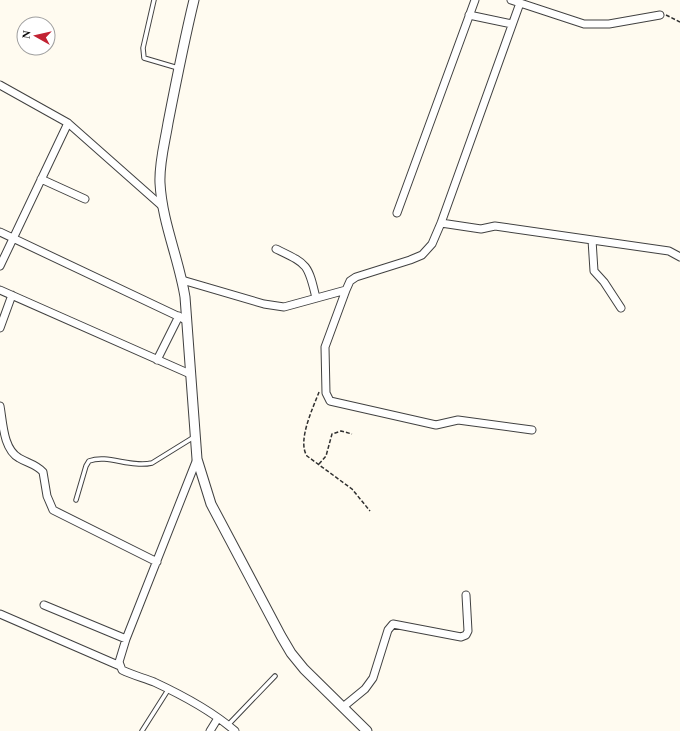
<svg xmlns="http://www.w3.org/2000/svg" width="680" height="731" font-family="Georgia,serif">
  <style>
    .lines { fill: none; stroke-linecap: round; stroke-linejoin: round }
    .service-casing { stroke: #414141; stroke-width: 5.5 }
    .minor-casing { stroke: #414141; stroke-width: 9 }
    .tertiary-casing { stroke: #414141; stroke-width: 11 }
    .path { stroke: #303030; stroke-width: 1.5; stroke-dasharray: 4 2; stroke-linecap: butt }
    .service { stroke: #fff; stroke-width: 3.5 }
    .minor { stroke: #fff; stroke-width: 7 }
    .tertiary { stroke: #fff; stroke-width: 9 }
  </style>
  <rect width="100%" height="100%" fill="#fffbf0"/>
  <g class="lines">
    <g class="service-casing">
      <path id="service" d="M154,0l-11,48 1,10 34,10
        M76,500l10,-34 3,-5c19,-7 41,7 63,2l42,-26
        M228,725l47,-49
        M142,731l26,-41"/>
    </g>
    <g class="minor-casing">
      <path id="minor" d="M511,0l73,24h25l51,-9
        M469,15l43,9
        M0,85l68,38 95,84
        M41,179l44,20
        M397,213l78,-213
        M441,223l40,6 14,-3 174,25 11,6
        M0,232l186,88
        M592,240l2,31 10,11 17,26
        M276,249c31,15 32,14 40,49
        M0,266l68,-143
        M182,280l82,24 20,3 62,-17 4,-9 6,-4 54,-17 12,-5 10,-11 9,-21 79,-220
        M0,290l190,84
        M346,290l-21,57 1,46 4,8 106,24 22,-5 74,10
        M0,328l12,-33
        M157,360l22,-44
        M0,406c3,16 3,43 19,52 8,5 17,6 24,14l4,24 6,14 104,52
        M197,459l-71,180 -7,23 3,8c10,5 22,8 32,12 28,13 58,29 81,49
        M44,605l82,34
        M0,614l120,52
        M343,707l22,-18 8,-11 15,-48 5,-6 68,13 5,-2 2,-4 -2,-36
        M210,731l8,-13"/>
    </g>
    <g class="tertiary-casing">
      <path id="tertiary" d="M194,0c-10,41 -18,82 -26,123 -3,19 -9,40 -8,60 2,39 19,76 25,114l12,162 14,45 70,132 10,17 13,16 63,62"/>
    </g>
    <path class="path" d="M666,15l14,7
      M319,392c-6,16 -22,49 -12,64l45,33 18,22
      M319,464l7,-8 6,-22 9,-3 11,3"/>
    <use href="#service" class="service"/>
    <use href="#minor" class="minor"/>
    <use href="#tertiary" class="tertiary"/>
  </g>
  <g transform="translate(36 36) rotate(278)"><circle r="19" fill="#ffffff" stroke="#9f9f9f"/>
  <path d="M0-3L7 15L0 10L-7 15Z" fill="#c22232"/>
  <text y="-6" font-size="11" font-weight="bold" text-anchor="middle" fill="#0e0e0e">N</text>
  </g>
</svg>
